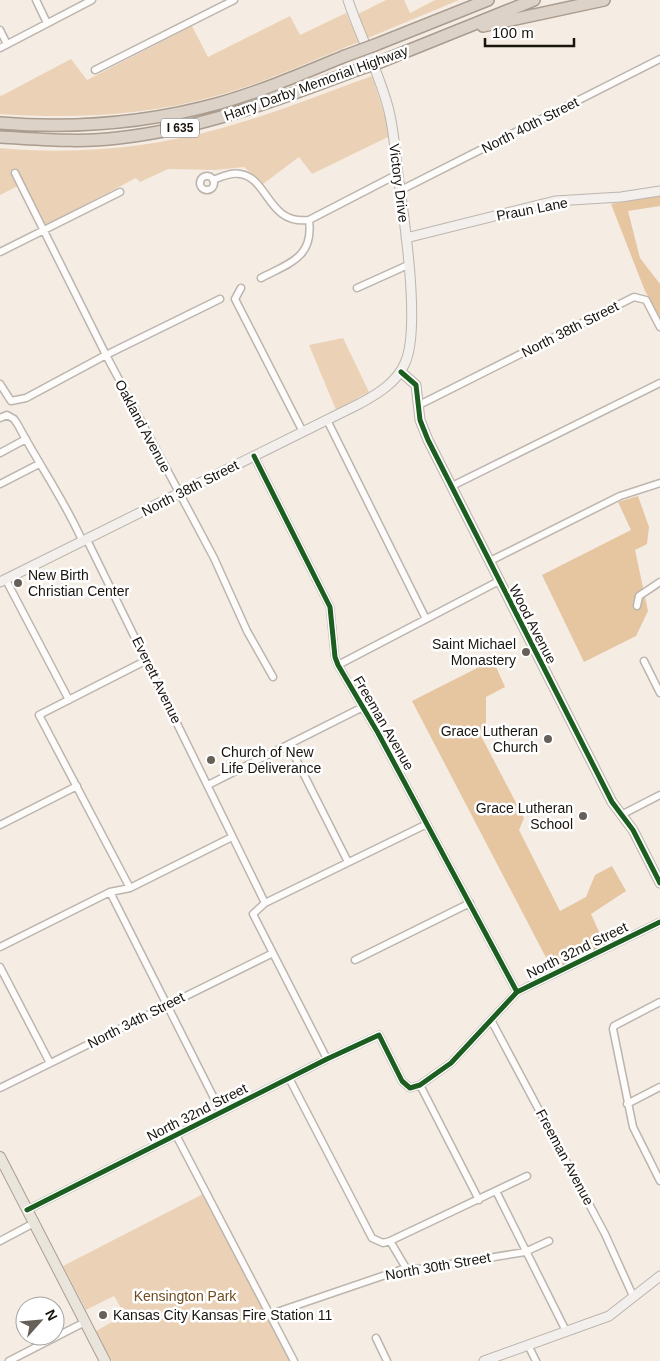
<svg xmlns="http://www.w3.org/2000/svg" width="660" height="1361" font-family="Arial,sans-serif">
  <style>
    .green { fill: #ebd2b6 }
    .forest { fill: #e6c5a1 }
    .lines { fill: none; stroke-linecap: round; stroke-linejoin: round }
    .street-casing { stroke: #bcb5ae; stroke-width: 9 }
    .secondary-casing { stroke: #bcb5ae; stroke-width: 11 }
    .primary-casing { stroke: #aa9d8f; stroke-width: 12 }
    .highway-casing { stroke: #aa9d8f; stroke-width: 14 }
    .street { stroke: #fefcfb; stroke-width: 6 }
    .secondary { stroke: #f3efec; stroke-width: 9 }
    .primary { stroke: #e9e4dc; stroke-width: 10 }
    .highway { stroke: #dcd2c8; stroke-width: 11 }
    .highway-bridge-casing { stroke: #aa9d8f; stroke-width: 14; stroke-linecap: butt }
    .highway-bridge { stroke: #dcd2c8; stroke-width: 11 }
    .cycleway-casing { stroke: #fff; stroke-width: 8 }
    .cycleway { stroke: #1b5e20; stroke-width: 5 }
    .poi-dot { fill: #676059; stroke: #fff; stroke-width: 2 }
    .labels { text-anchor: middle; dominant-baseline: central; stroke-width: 5; stroke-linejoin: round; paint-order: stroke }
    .shield { fill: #fff; stroke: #5f5a56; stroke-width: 1 }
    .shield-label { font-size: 12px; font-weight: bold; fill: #1a140e }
    .street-label { font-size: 14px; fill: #1a140e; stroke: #fff }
    .poi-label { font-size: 14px; fill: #1a140e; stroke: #fff; text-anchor: start }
    .park-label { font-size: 14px; fill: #704c21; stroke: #fff }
  </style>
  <rect width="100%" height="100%" fill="#f5ece3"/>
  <path class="green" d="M386,0h18l6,13 25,-13h24l-91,38 -10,-24z
    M346,13l13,29c-47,18 -94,41 -143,54 -71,20 -143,23 -216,18v-20l1,2 70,-37 16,21 105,-54 16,31 82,-41 10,19z
    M372,76l14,43 2,18 -76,37 -13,-17 -36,27 -19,-17 -29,3 -47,-1 -28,13 -4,-4 -90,47 -22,-42 -24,12v-47c73,7 152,0 222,-20 51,-14 100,-34 150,-52z
    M343,338l26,54 -33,18 -27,-65z
    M203,1194l88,167h-179l-16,-30 29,-16 -11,-19 -28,14 -23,-44z"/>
  <path class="forest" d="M660,195v11l-32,5 12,47 20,26v33l-15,-26 -34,-87z
    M638,496l11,31 -2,17 -12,6 13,61 -12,25 -52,26 -42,-87 89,-45 -13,-28z
    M493,660l12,27 -19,10v31l-6,6 44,84 -5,12 41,81 26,-14 9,-22 17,-9 14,25 -35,23 14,31 -52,26 -141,-270z"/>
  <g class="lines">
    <g class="street-casing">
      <path id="street" d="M36,0l11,23
        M0,30l7,14
        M0,48l92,-48
        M95,70l139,-70
        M15,173l91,182 108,203 33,73 26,46
        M200 183a7 7 0 1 1 14 0a7 7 0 1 1-14 0Z
        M213,180c8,-3 18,-8 27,-6 29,4 27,51 69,46l89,-46
        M401,190l259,-131
        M0,252l120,-60
        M261,278c28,-15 53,-20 48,-58
        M241,288l-6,11 68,133
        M357,288l51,-23
        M0,384l11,17 15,-3 80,-43 114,-56
        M419,405l215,-108 12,3 14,27
        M0,418l7,-3 7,4 4,6c20,38 45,73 63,113l6,2 178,363
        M327,420l99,199
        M0,453l26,-14
        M254,456l76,151 5,50 3,8 40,68 139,259
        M0,484l39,-20
        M452,486l208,-103
        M490,561l130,-65 40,-13
        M6,580l63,120
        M637,606l2,-10 21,-14
        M644,661l16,32
        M338,665l161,-84
        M289,745l59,117
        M208,785l155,-78
        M623,814l37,-19
        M0,825l77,-39
        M130,888l-91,-173 108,-55
        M110,892l111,220
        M0,947l110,-55 20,-4 102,-51
        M355,960l115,-57
        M0,967l50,96
        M660,1002l-46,24 -1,3 20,98 27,54
        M491,1020l114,214 28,62
        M327,1059l-74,-145 12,-11 162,-79
        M289,1078l83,160 11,5 7,-2 16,27
        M420,1085l59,115
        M0,1088l273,-135
        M627,1104l33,-17
        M176,1135l118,226
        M496,1191l70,140
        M27,1210l300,-151 52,-24 23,46 8,7 10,-3 31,-22 66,-71 143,-70
        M0,1241l34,-18
        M390,1241l137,-65
        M271,1314l135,-46 14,1 105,-17 24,-11
        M376,1338l11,23
        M528,1345l8,16
        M9,1361l76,-39"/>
    </g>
    <g class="secondary-casing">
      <path id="secondary" d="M406,238l149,-37 66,-4 39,-6
        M401,372l15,13 4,35 8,20 184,362 21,28 27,53
        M0,582l361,-179c18,-10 36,-21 44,-40 16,-34 -1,-147 -7,-188 -3,-23 -4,-46 -10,-68 -10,-37 -28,-71 -40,-107
        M484,1361l125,-45 51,-40"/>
    </g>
    <g class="primary-casing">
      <path id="primary" d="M0,1157l105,204"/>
    </g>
    <g class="highway-casing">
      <path id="highway" d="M483,26l121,-26
        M375,45l113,-45
        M380,62l154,-62
        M0,123c74,6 148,0 220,-20 42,-12 84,-30 125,-47
        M0,137c39,2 79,6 118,1 81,-9 157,-37 233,-66"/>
    </g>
    <use href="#street" class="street"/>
    <use href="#secondary" class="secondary"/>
    <use href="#primary" class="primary"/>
    <use href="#highway" class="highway"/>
    <g class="highway-bridge-casing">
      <path id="highway-bridge" d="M345,56l30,-11
        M351,72l29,-10"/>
    </g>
    <use href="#highway-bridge" class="highway-bridge"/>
    <g class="cycleway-casing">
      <path id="cycleway" d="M401,372l15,13 4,35 8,20 184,362 21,28 27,53
        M254,456l76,151 5,50 3,8 40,68 139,259
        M27,1210l300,-151 52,-24 23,46 8,7 10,-3 31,-22 66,-71 143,-70"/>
    </g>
    <use href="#cycleway" class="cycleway"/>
  </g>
  <g class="poi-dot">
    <circle cx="18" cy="583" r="5"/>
    <circle cx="526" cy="652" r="5"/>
    <circle cx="548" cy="739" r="5"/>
    <circle cx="211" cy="760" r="5"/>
    <circle cx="583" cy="816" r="5"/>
    <circle cx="103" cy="1315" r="5"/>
  </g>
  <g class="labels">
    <rect class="shield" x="161" y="118.5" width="38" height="19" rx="4"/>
    <g class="shield-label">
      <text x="180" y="128">I 635</text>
    </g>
    <g class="street-label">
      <text transform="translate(316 83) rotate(-20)">Harry Darby Memorial Highway</text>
      <text transform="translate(530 125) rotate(-27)">North 40th Street</text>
      <text transform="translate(399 183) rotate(83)">Victory Drive</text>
      <text transform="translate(532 209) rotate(-11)">Praun Lane</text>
      <text transform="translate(570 329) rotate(-27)">North 38th Street</text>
      <text transform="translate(143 426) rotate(62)">Oakland Avenue</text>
      <text transform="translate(190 488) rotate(-27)">North 38th Street</text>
      <text transform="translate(533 624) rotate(63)">Wood Avenue</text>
      <text transform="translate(157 680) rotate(64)">Everett Avenue</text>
      <text transform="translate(384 723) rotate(60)">Freeman Avenue</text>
      <text transform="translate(577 950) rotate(-26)">North 32nd Street</text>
      <text transform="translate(136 1020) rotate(-27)">North 34th Street</text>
      <text transform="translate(197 1112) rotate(-27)">North 32nd Street</text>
      <text transform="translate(565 1157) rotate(62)">Freeman Avenue</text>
      <text transform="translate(438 1266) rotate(-10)">North 30th Street</text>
    </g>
    <g class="poi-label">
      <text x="28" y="575">New Birth<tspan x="28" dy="16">Christian Center</tspan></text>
      <text x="516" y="644" text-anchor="end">Saint Michael<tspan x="516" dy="16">Monastery</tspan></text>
      <text x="538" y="731" text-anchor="end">Grace Lutheran<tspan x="538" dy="16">Church</tspan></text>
      <text x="221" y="752">Church of New<tspan x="221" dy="16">Life Deliverance</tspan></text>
      <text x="573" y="808" text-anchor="end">Grace Lutheran<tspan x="573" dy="16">School</tspan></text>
      <text x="113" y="1315">Kansas City Kansas Fire Station 11</text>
    </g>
    <g class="park-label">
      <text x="185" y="1296">Kensington Park</text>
    </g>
  </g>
  <g transform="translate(40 1321) rotate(63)"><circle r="24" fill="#ffffff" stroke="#a3a19f"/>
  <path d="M0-4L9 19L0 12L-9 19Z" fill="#676059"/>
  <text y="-8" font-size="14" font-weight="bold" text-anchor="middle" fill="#1a140e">N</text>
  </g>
  <path d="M485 38v8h89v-8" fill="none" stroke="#1a140e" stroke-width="2.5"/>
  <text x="492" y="38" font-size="15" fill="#1a140e" stroke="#ffffff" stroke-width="4" paint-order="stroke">100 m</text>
</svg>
